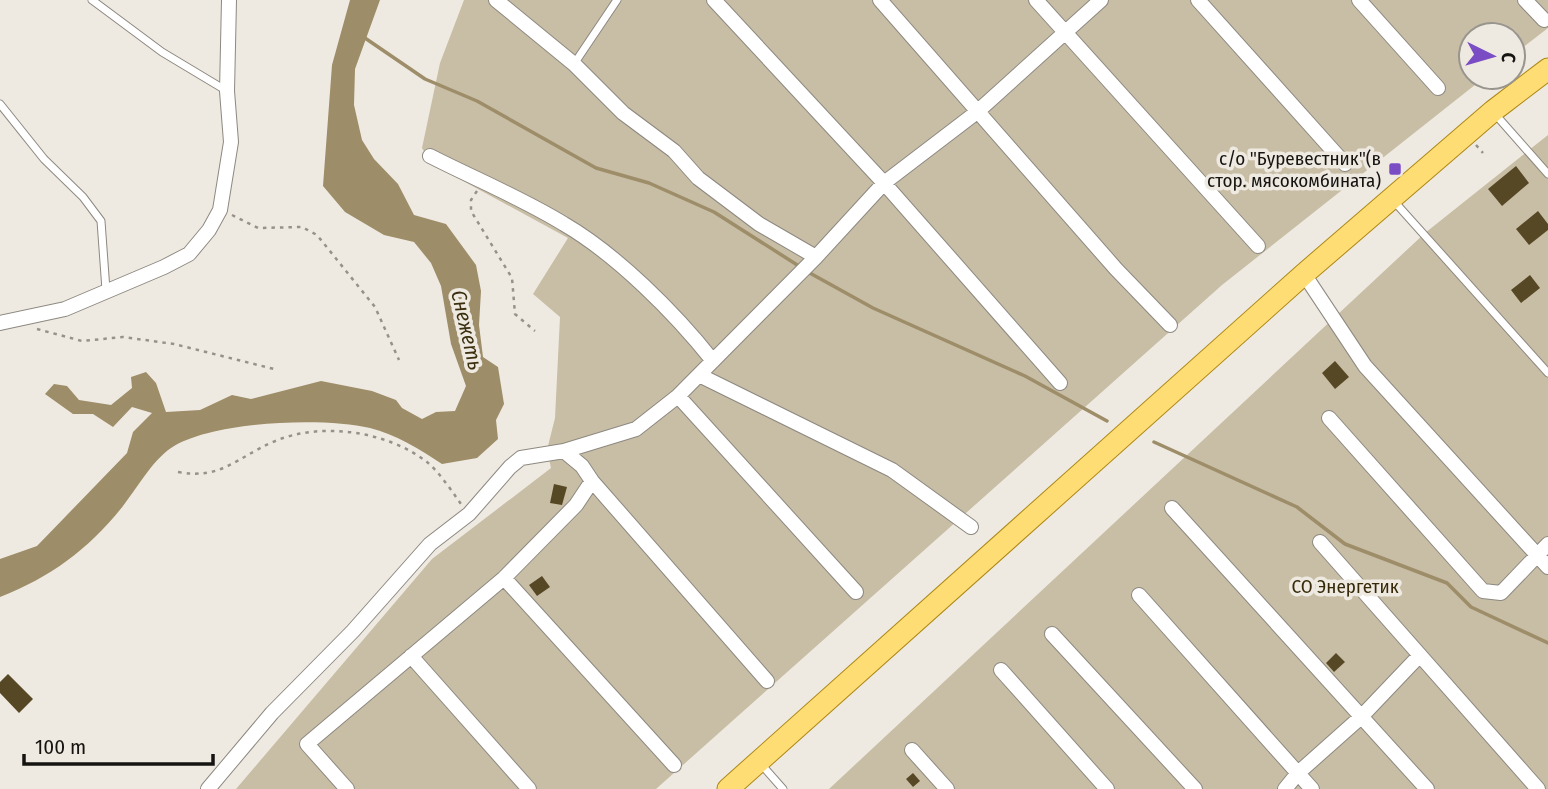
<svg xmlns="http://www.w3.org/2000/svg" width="1548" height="789" font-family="'Fira Sans Condensed',sans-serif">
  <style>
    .green { fill: #c8bda5 }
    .water { fill: #9d8d68 }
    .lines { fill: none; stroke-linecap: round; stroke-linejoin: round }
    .stream { stroke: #9d8d68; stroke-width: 3.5 }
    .building { fill: #574825 }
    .service-casing { stroke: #8d8981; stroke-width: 9 }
    .minor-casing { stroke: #8d8981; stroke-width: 16 }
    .primary-casing { stroke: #ad8816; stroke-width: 23 }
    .path { stroke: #96928b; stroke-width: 2.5; stroke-dasharray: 3.5 5; stroke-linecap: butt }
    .service { stroke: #fff; stroke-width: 7 }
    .minor { stroke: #fff; stroke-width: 14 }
    .primary { stroke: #ffdd75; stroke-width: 21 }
    .poi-dot { fill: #7b4dc5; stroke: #efeae1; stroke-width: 2.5 }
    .labels { text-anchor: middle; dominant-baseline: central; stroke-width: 7; stroke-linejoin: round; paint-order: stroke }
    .poi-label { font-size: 19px; fill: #161411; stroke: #efeae1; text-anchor: end }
    .park-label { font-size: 19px; fill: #362a09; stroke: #efeae1 }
    .water-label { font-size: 21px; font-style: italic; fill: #3c2f0f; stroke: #efeae1 }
  </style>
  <rect width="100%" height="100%" fill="#efeae1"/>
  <path class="green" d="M464,0h1084v28l-35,27v-20h-42v42h14l-263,208 -566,504h-420l196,-230 119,-91 -4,-18 8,-32 5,-101 -27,-23 35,-56 -136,-74 -10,-16 18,-85z
    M1548,135v654h-719l596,-556z"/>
  <path class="water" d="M350,0h30l-25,69 -1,36 8,35 12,19 24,25 16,31 32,9 30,41 5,26 -2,34 4,32 15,10 6,37 -8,16 2,19 -21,19 -35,6c-21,-14 -47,-30 -72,-36 -48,-11 -158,-7 -199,20 -19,13 -34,40 -48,58 -34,43 -72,71 -123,91v-38l37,-13 90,-93 6,-21 19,-19 -20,-6 -19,20 -20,-13h-20l-28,-20 9,-10 13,2 12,14 32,5 21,-17 -1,-11 15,-5 10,11 10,29 34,-2 32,-15 19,4 70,-18 51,10 24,9 6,8 20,11 14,-7 19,-1 11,-25 -15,-42 -10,-58 -10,-23 -17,-21 -30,-7 -39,-23 -22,-26 9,-121z"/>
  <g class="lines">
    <path class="stream" d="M362,36l63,43 52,22 119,67 53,15 65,29 88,56
      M808,272l65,36 152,68 82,45
      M1154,442l143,65 48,37 102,39 24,24 77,36"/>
  </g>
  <path class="building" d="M1516,166l13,17 -27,23 -14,-17z
    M1538,211l10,13v6l-19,15 -13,-16z
    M1530,275l10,13 -19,15 -10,-13z
    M1335,361l14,16 -14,12 -13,-16z
    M554,484l13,3 -5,18 -12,-2z
    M542,576l8,11 -13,9 -8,-11z
    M1336,653l9,9 -11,10 -8,-9z
    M8,674l25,25 -14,14 -19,-20v-11z
    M913,773l7,8 -7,6 -7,-8z"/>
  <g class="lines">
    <g class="service-casing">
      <path id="service" d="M92,0l70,52 65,39
        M574,64l43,-64
        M0,104l44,55 39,38 18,24 5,69
        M1495,114l53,60
        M1392,199l156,174
        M760,763l23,26"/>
    </g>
    <g class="minor-casing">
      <path id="minor" d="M496,0l78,64 49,49 51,38 24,27 61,46 57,33
        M714,0l170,183 176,200
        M880,0l236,269 54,56
        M1036,0l222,246
        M1198,0l147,164
        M1359,0l79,88
        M1525,0l19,20
        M430,156c45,23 92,42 134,68 53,31 111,89 149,137
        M1304,274l61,92 183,201
        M0,323l65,-14 99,-42 25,-13 20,-24 11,-20 11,-68 -4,-51 2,-91
        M699,375l193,95 79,57
        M678,396l178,196
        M1329,418l154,173 18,2 47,-49
        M564,451l72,-22 42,-33 138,-139 68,-74 93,-71 124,-112
        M1172,508l255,281
        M1320,542l218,247
        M504,578l170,187
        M1139,595l173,194
        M1052,634l143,155
        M411,656l118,133
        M1001,670l106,119
        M912,750l35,39
        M208,789l64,-76 81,-82 77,-87 39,-30 41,-47 11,-9 43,-7 18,15 10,15 175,200
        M347,789l-40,-45 197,-166 72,-73 16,-24
        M1285,789l13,-16 63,-56 59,-62"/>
    </g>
    <g class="primary-casing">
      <path id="primary" d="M728,789l576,-515 189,-163 55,-42"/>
    </g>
    <path class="path" d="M1476,145l7,8
      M477,191l-6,9v11l41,67 3,36 20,17
      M232,215l26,13 44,-1 15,8 58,72 24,53
      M37,329l45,12 41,-4 51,7 104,26
      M178,472c43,8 58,-14 95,-30 47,-21 114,-11 154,20 13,11 24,28 34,42"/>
    <use href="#service" class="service"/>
    <use href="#minor" class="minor"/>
    <use href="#primary" class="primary"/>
  </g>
  <rect class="poi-dot" x="1388" y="162" width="14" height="14" rx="3.5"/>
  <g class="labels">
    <g class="poi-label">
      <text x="1381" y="158">с/о "Буревестник"(в<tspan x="1381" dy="22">стор. мясокомбината)</tspan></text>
    </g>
    <g class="park-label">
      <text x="1345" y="586">СО Энергетик</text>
    </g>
    <g class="water-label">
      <text transform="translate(467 330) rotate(77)">Снежеть</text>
    </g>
  </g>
  <g transform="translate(1492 56) rotate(95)"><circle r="33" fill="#efeae1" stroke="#98948e" stroke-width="2"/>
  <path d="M0-5L12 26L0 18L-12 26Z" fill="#7b4dc5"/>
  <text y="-10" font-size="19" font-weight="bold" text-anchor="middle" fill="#161411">С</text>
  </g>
  <path d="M24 754v10h189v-10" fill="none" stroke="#161411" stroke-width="3.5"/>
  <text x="35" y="754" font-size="21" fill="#161411" stroke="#efeae1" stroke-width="5" paint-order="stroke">100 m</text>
</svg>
